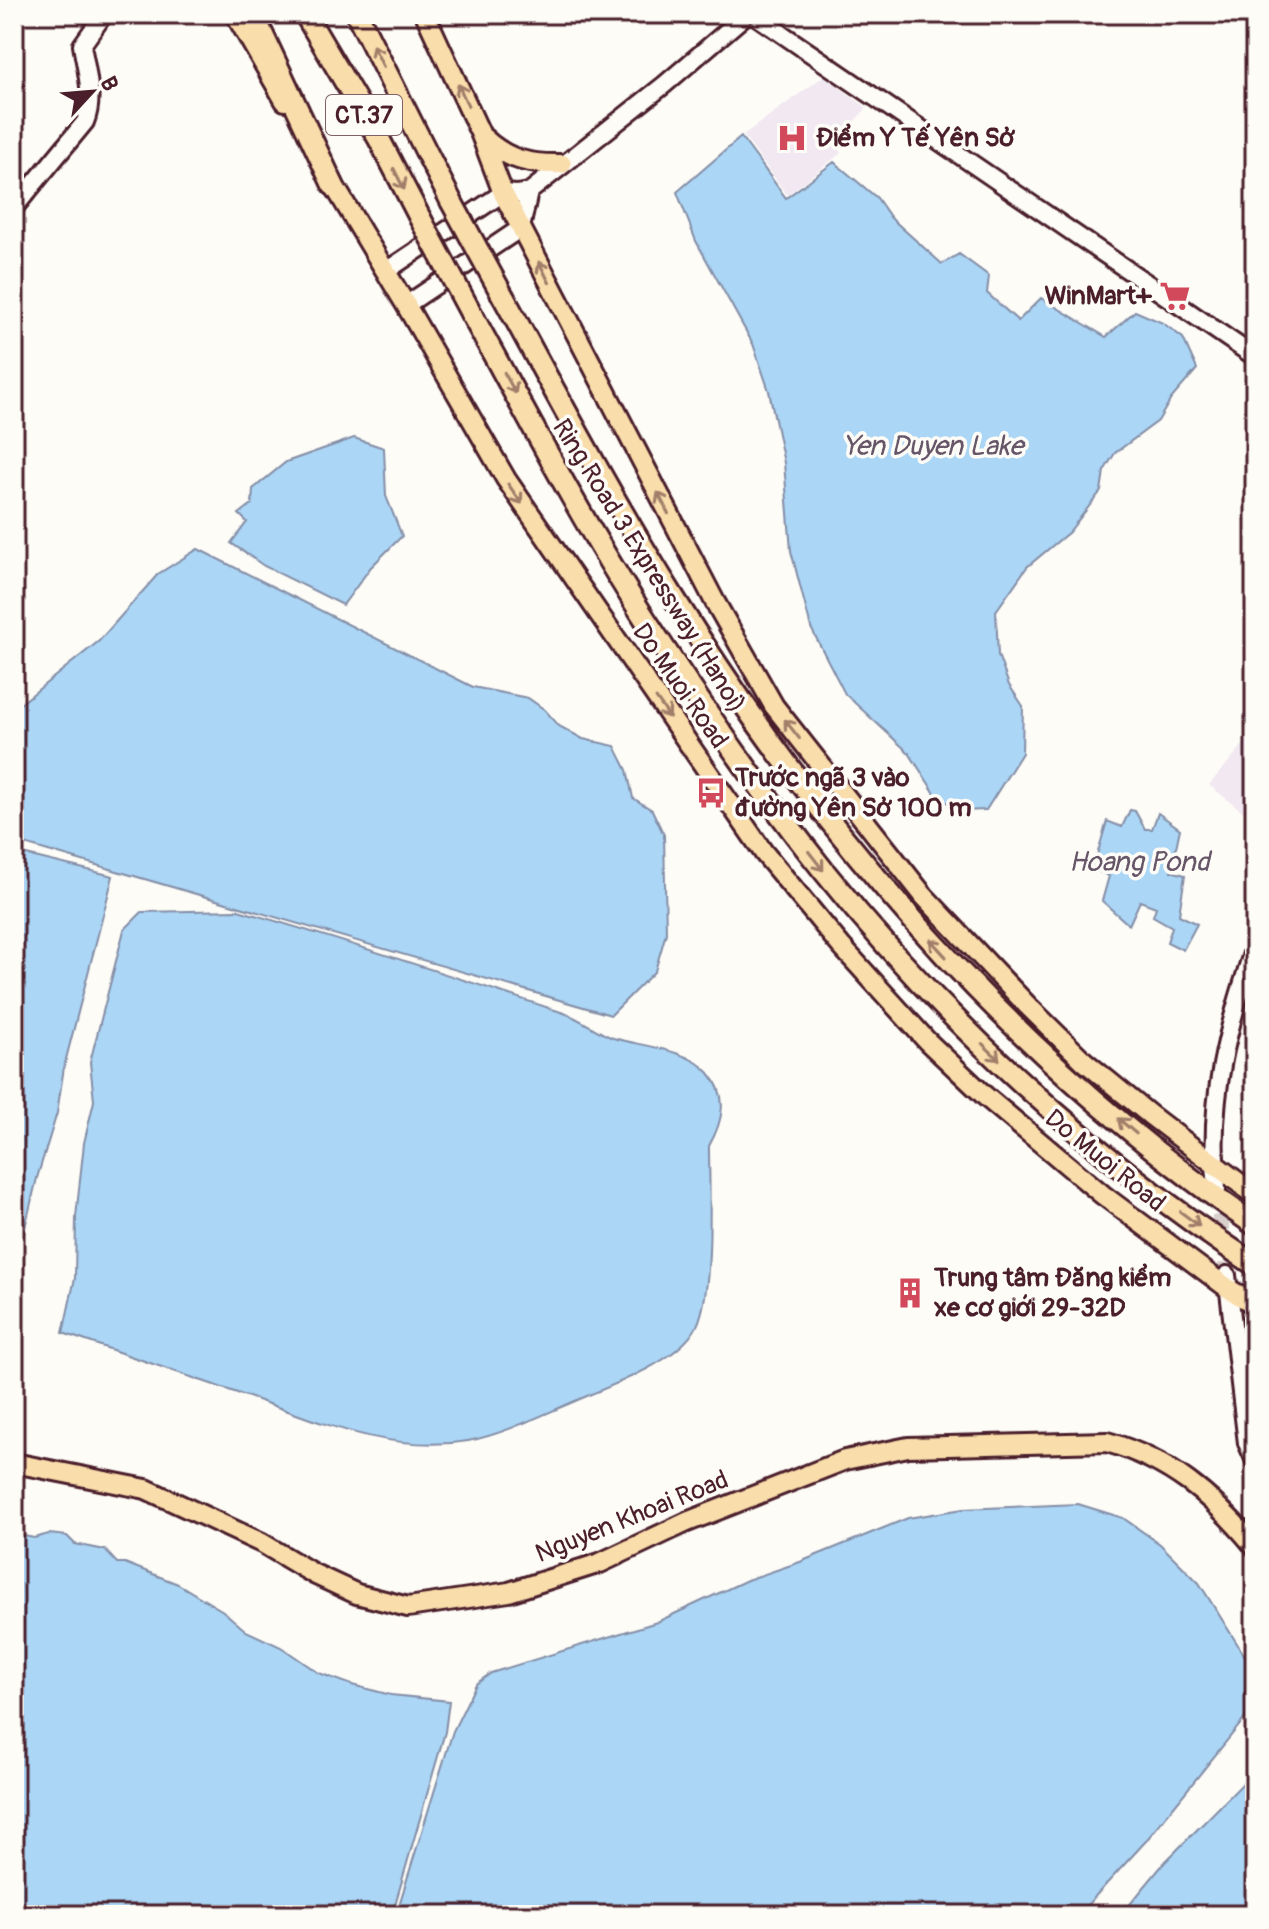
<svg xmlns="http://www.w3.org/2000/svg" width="1269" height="1929" font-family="Pangolin,sans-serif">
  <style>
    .built { fill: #f1e8f2 }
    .water { fill: #abd6f6; stroke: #848da5; stroke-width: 2 }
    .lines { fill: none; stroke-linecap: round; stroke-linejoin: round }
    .secondary-tunnel { stroke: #d9d0ce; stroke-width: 16; stroke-dasharray: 16 8; stroke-linecap: butt }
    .secondary-casing { stroke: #4a1f2b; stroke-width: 22 }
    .primary-casing { stroke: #4a1f2b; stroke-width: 24 }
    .highway-casing { stroke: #4a1f2b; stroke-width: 26 }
    .secondary { stroke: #fdfcf7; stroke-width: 16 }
    .primary { stroke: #f9ddab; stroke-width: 18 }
    .highway { stroke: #f9ddab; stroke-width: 20 }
    .highway-bridge-casing { stroke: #4a1f2b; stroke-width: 26; stroke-linecap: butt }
    .highway-bridge { stroke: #f9ddab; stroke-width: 20 }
    .oneway { stroke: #a27e6b }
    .labels { text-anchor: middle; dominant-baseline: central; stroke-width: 7; stroke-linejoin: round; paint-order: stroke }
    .shield { fill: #fdfcf7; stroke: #806168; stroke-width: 2 }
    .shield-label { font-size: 24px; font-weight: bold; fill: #4a1f2b }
    .poi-label { font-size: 26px; font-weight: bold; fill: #4a1f2b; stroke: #fdfcf7; text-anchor: start }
    .street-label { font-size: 26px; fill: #4a1f2b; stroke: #fdfcf7 }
    .water-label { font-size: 28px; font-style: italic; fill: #675668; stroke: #fdfcf7 }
  </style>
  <rect width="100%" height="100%" fill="#fdfcf7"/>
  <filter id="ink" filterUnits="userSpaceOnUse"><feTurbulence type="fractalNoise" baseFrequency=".0125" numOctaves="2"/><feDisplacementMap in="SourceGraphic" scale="16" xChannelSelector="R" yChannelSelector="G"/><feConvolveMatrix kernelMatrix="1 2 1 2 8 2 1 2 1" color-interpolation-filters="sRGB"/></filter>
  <g filter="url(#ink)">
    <path class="built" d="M824,76l43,32 -33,34 7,11 -54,42 -44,-60z
      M1255,731v90l-46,-36z"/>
    <path class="water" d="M741,137l45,61 48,-36 43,36 14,20 51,46 17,-10 30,22 -2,17 31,28 23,-23 65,39 29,-26 28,12 20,15 14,31 -26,30 -13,22 -43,32 -11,18 -3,20 -32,41 -42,35 -31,44 2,44 11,30 14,21 -1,47 -36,57 -25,1 -25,-16 -27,-42 -64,-59 -34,-66 -20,-77 -7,-88 -15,-72 -16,-47 -57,-103 -19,-49z
      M354,438l30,10 2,48 16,40 -31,31 -28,38 -79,-39 -33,-23 16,-21 -8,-8 13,-10 1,-15 33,-27z
      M198,549l275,138 55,11 17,12 14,16 24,13 32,7 12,24 6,28 19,12 12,25 2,98 -11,38 -44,44 -597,-174v-132l85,-68 59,-67z
      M1130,810l5,1 10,18h7l6,-16 22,16 -9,42 14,4 -6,40 18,9 -14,26 -16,-8 5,-15 -19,-11 3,-9 -16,-6 -11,24 -27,-24 7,-25 -16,-7 14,-48 15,6z
      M14,852l99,24 -49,191 -7,46 -20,65 -23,95z
      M238,910c110,32 218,67 326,103 18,6 32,19 49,25 29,8 76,11 96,35 20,23 14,48 0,73 0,41 6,155 -15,185 -20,31 -74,51 -107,65 -34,14 -84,39 -119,45 -78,13 -150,-20 -222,-45 -61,-21 -122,-42 -183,-63l12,-55 1,-61 8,-74 10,-42 -4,-39 34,-132 18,-18z
      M1078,1504l45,14 37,26 39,39 56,89v34l-110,136 -67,73h-682l57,-184 23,-47 15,-11 166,-51 90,-42 53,-18 108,-44 55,-9z
      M14,1534l20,4 15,-4 18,2 8,8 30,6 12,13h8l53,21 45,27 23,20 35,16 38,26 33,12 39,10 58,6 -4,31 -53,183h-378z
      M1255,1771v144h-134l44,-53z"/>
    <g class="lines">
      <path class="secondary-tunnel" d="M1217,1191l10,84"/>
      <g class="secondary-casing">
        <path id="secondary" d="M753,14l502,343
          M14,208l71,-86c10,-24 1,-52 -3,-77l22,-31
          M386,271l117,-78 14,1 12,-2 135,-107 83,-71
          M406,305l115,-77 8,-36
          M1217,1189c-10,-91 11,-160 38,-245
          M1227,1275l20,168 8,18"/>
      </g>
      <g class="primary-casing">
        <path id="primary" d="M235,14l50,87
          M425,14l56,121 22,58 212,409 59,104 150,190 103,109 57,56 66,54 105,80
          M484,138c23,22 47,27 78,26
          M326,172l80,133 100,174 258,374 77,93 86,95 58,55 118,99 126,94 26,16
          M14,1463l132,26 116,54 52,31 43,20 51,13 101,-15 91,-29 87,-41 158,-62 63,-13 199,-5c63,18 106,54 148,105"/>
      </g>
      <g class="highway-casing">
        <path id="highway" d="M253,14l80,171
          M305,14l74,125 41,79
          M357,14l94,187
          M504,298c55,101 109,203 170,300 152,244 344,463 581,627
          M472,315c56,102 110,206 173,304 56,86 114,171 178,251 121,152 270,288 432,395"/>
      </g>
      <use href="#secondary" class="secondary"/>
      <use href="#primary" class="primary"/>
      <use href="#highway" class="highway"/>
      <g class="highway-bridge-casing">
        <path id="highway-bridge" d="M451,201l53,97
          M420,218l52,97"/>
      </g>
      <use href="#highway-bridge" class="highway-bridge"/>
    </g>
    <defs><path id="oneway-shaft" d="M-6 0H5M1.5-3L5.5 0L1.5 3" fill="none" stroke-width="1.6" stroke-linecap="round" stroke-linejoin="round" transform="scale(2)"/></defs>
    <g class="oneway">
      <use href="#oneway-shaft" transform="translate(378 56) rotate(-116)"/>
      <use href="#oneway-shaft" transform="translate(463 95) rotate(-115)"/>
      <use href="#oneway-shaft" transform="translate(399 179) rotate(63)"/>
      <use href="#oneway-shaft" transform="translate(544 272) rotate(-117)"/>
      <use href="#oneway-shaft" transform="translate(510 383) rotate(61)"/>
      <use href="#oneway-shaft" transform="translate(515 494) rotate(55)"/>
      <use href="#oneway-shaft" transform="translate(663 503) rotate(-117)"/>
      <use href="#oneway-shaft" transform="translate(663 708) rotate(55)"/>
      <use href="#oneway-shaft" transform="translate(792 729) rotate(-128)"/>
      <use href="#oneway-shaft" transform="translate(816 861) rotate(52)"/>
      <use href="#oneway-shaft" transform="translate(938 948) rotate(-132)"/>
      <use href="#oneway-shaft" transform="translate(991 1052) rotate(44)"/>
      <use href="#oneway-shaft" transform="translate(1127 1126) rotate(-140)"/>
      <use href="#oneway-shaft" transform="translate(1190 1219) rotate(37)"/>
    </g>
  </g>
  <defs>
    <g id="hospital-bare" transform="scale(2.4)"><path d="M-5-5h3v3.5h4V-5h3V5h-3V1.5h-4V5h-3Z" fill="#d1495b" stroke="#fdfcf7" stroke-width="2.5" paint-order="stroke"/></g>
    <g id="supermarket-bare" transform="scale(2.4)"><path d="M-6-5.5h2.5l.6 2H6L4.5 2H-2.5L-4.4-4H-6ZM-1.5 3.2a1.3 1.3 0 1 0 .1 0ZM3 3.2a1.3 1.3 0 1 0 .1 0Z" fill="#d1495b" stroke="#fdfcf7" stroke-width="2.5" paint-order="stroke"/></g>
    <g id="bus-bare" transform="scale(2.4)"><path d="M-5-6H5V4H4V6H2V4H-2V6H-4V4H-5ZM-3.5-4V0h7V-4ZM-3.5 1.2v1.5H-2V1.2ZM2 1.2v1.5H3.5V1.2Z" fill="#d1495b" stroke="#fdfcf7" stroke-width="2.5" paint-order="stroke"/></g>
    <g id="building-bare" transform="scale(2.4)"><path d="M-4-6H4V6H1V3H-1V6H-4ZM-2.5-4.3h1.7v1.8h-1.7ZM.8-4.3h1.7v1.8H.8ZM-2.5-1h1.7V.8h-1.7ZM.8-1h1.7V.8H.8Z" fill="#d1495b" stroke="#fdfcf7" stroke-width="2.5" paint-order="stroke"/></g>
  </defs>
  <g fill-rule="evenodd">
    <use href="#hospital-bare" x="792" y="138"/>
    <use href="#supermarket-bare" x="1175" y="296"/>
    <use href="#bus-bare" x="711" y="793"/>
    <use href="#building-bare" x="910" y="1293"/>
  </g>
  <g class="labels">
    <rect class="shield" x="326" y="95" width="76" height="40" rx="6"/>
    <g class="shield-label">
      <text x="364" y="115">CT.37</text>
    </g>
    <g class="poi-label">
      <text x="816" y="138">Điểm Y Tế Yên Sở</text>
      <text x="1151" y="296" text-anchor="end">WinMart+</text>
      <text x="735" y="778">Trước ngã 3 vào<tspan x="735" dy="30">đường Yên Sở 100 m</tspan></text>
      <text x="934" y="1278">Trung tâm Đăng kiểm<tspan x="934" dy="30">xe cơ giới 29-32D</tspan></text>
    </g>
    <g class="street-label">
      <text transform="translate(649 566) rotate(58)">Ring Road 3 Expressway (Hanoi)</text>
      <text transform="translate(680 686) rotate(55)">Do Muoi Road</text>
      <text transform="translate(1105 1161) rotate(39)">Do Muoi Road</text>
      <text transform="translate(632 1517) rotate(-22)">Nguyen Khoai Road</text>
    </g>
    <g class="water-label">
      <text x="933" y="446">Yen Duyen Lake</text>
      <text x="1139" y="862">Hoang Pond</text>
    </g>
  </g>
  <rect width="1269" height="1929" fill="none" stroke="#fdfcf7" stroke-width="48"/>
  <rect x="24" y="24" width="1221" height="1881" fill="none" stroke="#4a1f2b" stroke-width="3" filter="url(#ink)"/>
  <g transform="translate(92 92) rotate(64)" stroke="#fdfcf7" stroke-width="6" paint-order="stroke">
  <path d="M0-6L14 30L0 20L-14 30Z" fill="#4a1f2b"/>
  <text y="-12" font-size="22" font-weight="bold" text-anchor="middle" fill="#4a1f2b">B</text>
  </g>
</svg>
